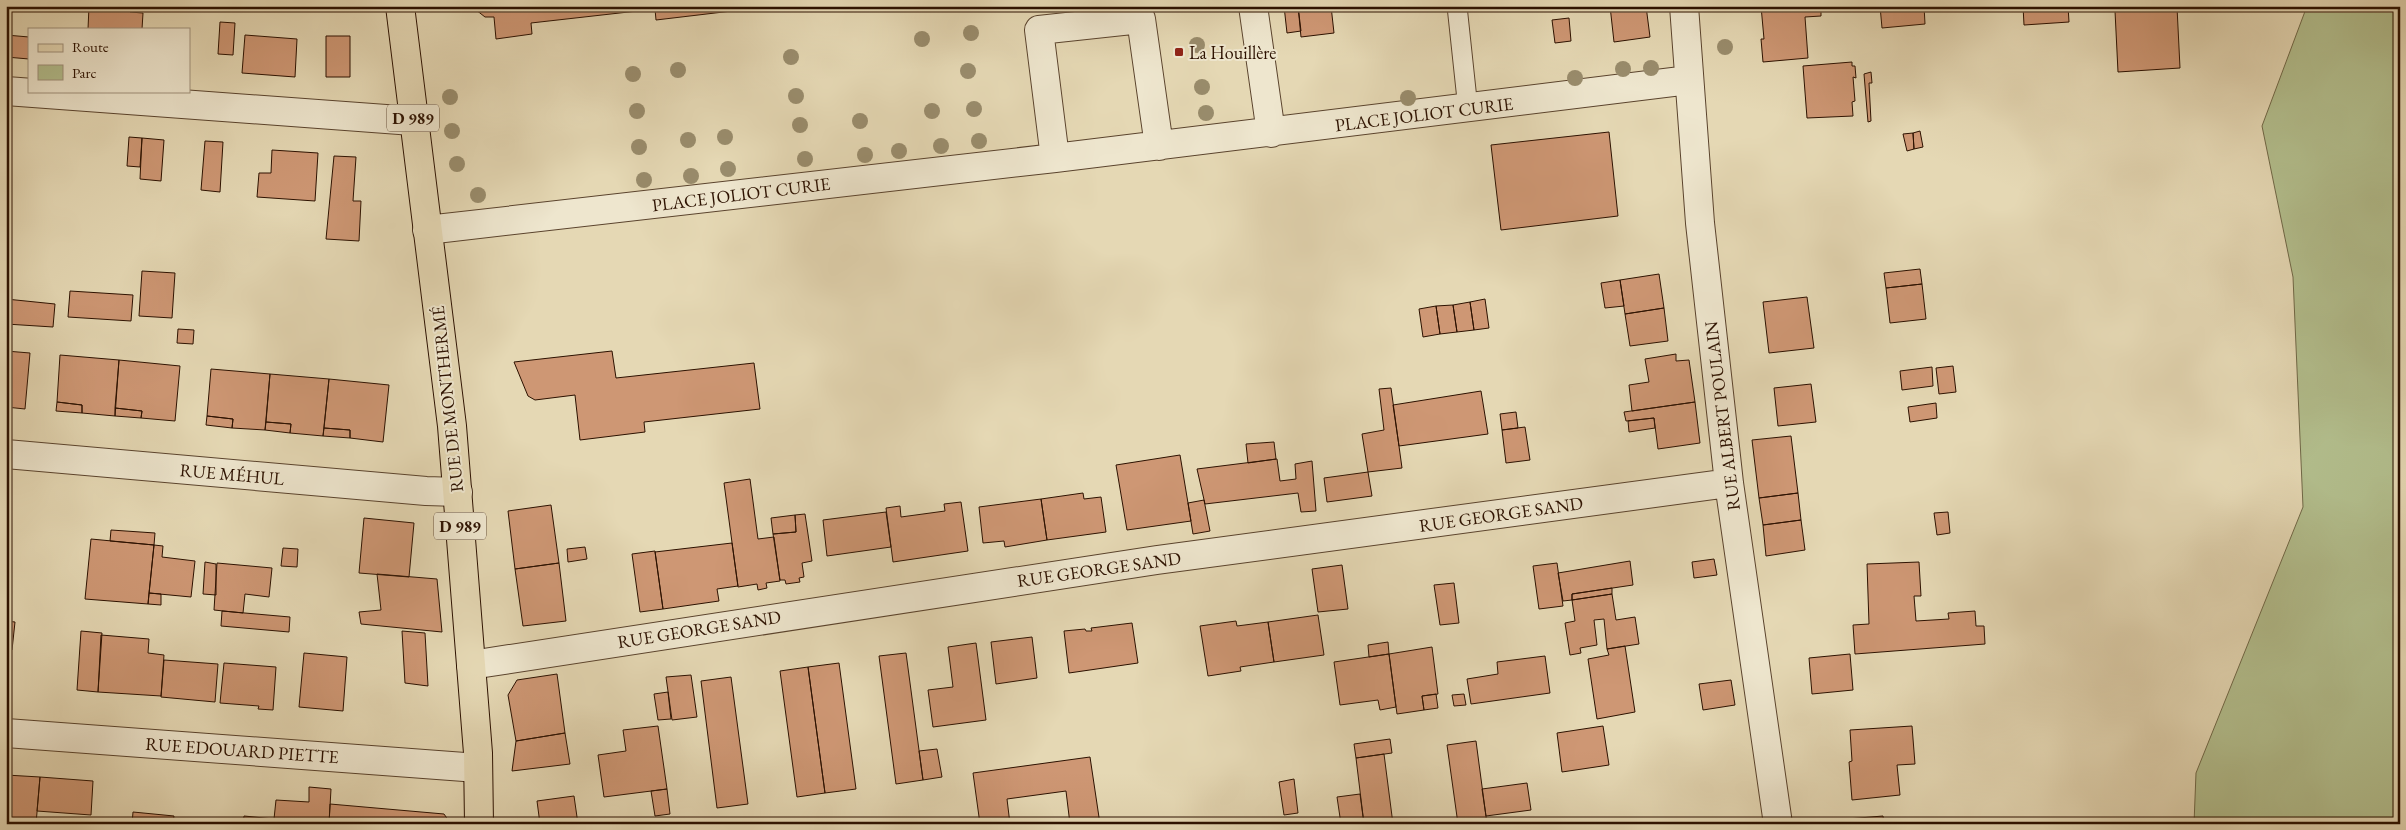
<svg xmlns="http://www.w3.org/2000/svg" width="2406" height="830" font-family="'EB Garamond',serif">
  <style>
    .green { fill: #b3bf8e; stroke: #706847 }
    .building { fill: #ce9774; stroke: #2c1100 }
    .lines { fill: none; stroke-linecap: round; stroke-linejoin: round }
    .lane-casing { stroke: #5a432d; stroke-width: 21 }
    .street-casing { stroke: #5a432d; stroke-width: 30 }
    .primary-casing { stroke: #2c1100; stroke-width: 30 }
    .lane { stroke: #eee6ce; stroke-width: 19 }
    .street { stroke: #eee6ce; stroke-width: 28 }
    .primary { stroke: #e5d8b4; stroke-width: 28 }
    .tree { fill: #998c6c }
    .poi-dot { fill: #8f2418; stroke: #eee6ce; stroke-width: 2 }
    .labels { text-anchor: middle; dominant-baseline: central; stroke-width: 4; stroke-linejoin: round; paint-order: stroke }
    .shield { fill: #eee6ce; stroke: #66513e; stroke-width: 1 }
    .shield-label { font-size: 16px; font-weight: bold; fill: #2c1100 }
    .poi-label { font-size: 18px; fill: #2c1100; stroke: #eee6ce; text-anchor: start }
    .street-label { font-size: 18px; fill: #2c1100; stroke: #eee6ce }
  </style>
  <rect width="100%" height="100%" fill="#e5d8b4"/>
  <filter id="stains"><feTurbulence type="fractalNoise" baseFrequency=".004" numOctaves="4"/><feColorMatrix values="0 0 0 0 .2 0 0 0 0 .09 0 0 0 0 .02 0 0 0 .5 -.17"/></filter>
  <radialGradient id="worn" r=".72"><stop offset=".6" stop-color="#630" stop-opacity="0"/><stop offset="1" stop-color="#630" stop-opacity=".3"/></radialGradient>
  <path class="green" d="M2307,6h93v818h-206l2,-51 107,-266 -10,-230 -31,-151z"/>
  <path class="building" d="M89,6h41v6l13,1 -1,16h-54z
    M471,6h303l-118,14 -1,-11 -124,14 1,11 -36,5 -2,-22h-9z
    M1284,6h14l3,25 -14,2z
    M1298,6h33l3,27 -33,4z
    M1610,6h36l4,31 -36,5z
    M1761,6h60v10l-16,1 3,41 -45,4 -2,-23h3z
    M1880,6h44l1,18 -43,4z
    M2023,6h45l1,16 -45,3z
    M2177,7l3,61 -62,4 -3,-61z
    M1569,18l2,23 -16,2 -3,-23z
    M220,22l15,1 -2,32 -15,-1z
    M6,35l23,2v22l-23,-2z
    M245,35l52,4 -2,38 -53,-4z
    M326,36h24v41h-24z
    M1852,62v4h3l1,12 -3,-1 2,24 -3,1 1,14 -46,2 -4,-52z
    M1871,72l1,11h-3l2,38 -3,1 -4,-48z
    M1920,131l3,16 -9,2 -1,-16z
    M1609,132l9,84 -117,14 -10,-85z
    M1913,133l1,16 -7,2 -4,-17z
    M129,137l13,1 -2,29 -13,-1z
    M142,138l22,2 -3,41 -21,-2z
    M205,141l18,1 -3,50 -19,-2z
    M272,150l46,3 -3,48 -58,-4 2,-24h12z
    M334,156l22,1 -3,44h8l-2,40 -33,-2z
    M1920,269l2,15 -36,4 -2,-15z
    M142,271l33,2 -3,45 -33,-2z
    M1659,274l5,34 -39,6 -5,-34z
    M1620,280l4,26 -19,2 -4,-25z
    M1922,284l4,35 -36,4 -4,-35z
    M70,291l63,4 -2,26 -63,-4z
    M1807,297l7,51 -45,5 -6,-51z
    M6,299l49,5 -2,23 -47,-3z
    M1485,299l4,29 -15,2 -4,-28z
    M1470,302l4,28 -17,2 -4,-27z
    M1453,305l4,27 -17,2 -4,-28z
    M1436,306l4,28 -17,3 -4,-28z
    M1664,308l4,33 -38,5 -5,-32z
    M178,329l16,1 -1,14 -16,-1z
    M6,351l24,2 -5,56 -19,-2z
    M612,351l4,27 138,-15 6,46 -116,13 1,10 -65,8 -5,-45 -40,5 -7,-4 -14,-34z
    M1676,354v7l13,-1 6,42 -63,9 -3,-26 20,-3 -4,-23z
    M60,355l59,5 -4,56 -33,-3v-8l-25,-3z
    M119,360l61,6 -5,55 -34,-3 1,-7 -27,-3z
    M1953,366l3,26 -17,2 -3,-26z
    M1932,367l1,19 -31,4 -2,-19z
    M211,369l59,5 -5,56 -33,-2 1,-9 -26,-3z
    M270,374l59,5 -6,57 -33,-3 1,-9 -25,-2z
    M329,379l60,6 -6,57 -33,-4v-8l-26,-2z
    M1811,384l5,38 -38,4 -4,-38z
    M1391,388l11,80 -34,4 -6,-38 22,-4 -5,-41z
    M1481,391l7,43 -89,12 -6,-41z
    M57,402l25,3v8l-26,-2z
    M1695,402l5,41 -42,6 -4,-31 -28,3 -2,-9z
    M1936,403l1,15 -27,4 -2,-15z
    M115,408l27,3 -1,7 -26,-2z
    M1516,412l2,16 -16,2 -2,-16z
    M207,416l26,3 -1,9 -26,-3z
    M1654,418l1,10 -26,4 -1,-11z
    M266,422l25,2 -1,9 -25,-3z
    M1525,427l5,33 -24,3 -4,-33z
    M324,428l26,2v8l-27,-2z
    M1791,436l7,57 -39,5 -7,-58z
    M1274,442l2,17 -28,4 -2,-19z
    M1180,455l11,66 -64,9 -11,-65z
    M1277,459l3,22 16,-2 -1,-15 17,-3 4,50 -15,1 -3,-19 -93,11 -8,-35z
    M1368,472l4,24 -45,6 -3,-24z
    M750,479l8,60 16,-2 6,44 -14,2 1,5 -9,2 -1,-6 -19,3 -14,-104z
    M1083,493l1,6 17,-2 5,35 -59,8 -6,-41z
    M1798,493l3,27 -38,5 -4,-27z
    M1041,499l6,41 -42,7 -1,-6 -21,2 -4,-36z
    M1204,500l6,31 -17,3 -5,-31z
    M961,502l7,49 -75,11 -7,-54 14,-2 1,11 44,-6 -1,-7z
    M551,505l8,58 -44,6 -7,-58z
    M886,512l5,35 -64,9 -4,-36z
    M1948,512l2,21 -13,2 -3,-22z
    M805,514l7,47 -10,2 2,14 -5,1 1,4 -14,2 -1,-4h-5l-7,-46 23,-2 -1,-17z
    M795,515l1,17 -23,2 -2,-16z
    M364,518l50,5 -5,54 -50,-4z
    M1801,520l4,30 -39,6 -3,-31z
    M111,530l44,3 -1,12 -44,-4z
    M91,539l63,6 -6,59 -63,-5z
    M732,543l6,43 -21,3 2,12 -56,8 -8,-57z
    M154,545l9,1 -1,11 33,4 -4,36 -42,-4z
    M585,547l2,12 -19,3 -1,-13z
    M283,548l15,1 -1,18 -16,-1z
    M655,551l8,58 -23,3 -8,-58z
    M1714,559l3,16 -23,3 -2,-16z
    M1630,561l3,24 -61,9v6l-9,1 -5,-28z
    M205,562l11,2v31l-13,-1z
    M1919,562l2,34h-7l2,25 33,-2 -1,-6 27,-2 1,15h8l1,18 -130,10 -2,-29 16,-1 -2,-60z
    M217,563l55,5 -3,29 -24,-3 -2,19 -29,-3z
    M559,563l7,58 -43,5 -8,-57z
    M1557,563l6,43 -24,3 -6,-43z
    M1342,565l6,44 -30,3 -6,-43z
    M377,574l60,5 5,53 -81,-8 -2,-12 22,-2z
    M1454,583l5,40 -19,2 -6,-40z
    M1612,588v6l-40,6v-6z
    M149,593l12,1v11l-13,-1z
    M1612,594l4,26 19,-3 4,27 -32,5 -3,-30 -10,1 3,25 -17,3 1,5 -11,2 -5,-32 10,-2 -3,-21z
    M222,611l68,6 -1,15 -68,-6z
    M1318,615l6,40 -50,7 -6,-40z
    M6,621l9,1 -3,28h-6z
    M1236,621l1,5 31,-4 6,40 -34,5 1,4 -33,5 -8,-50z
    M1132,623l6,40 -69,10 -5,-42 21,-2 1,2h6l-1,-3z
    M81,631l21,2 -4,59 -21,-2z
    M402,631l23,2 3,53 -23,-3z
    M101,635l48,4 -1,14 16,2 -3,41 -63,-4z
    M1032,637l5,41 -41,6 -5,-42z
    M1388,642l1,12 -20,3 -1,-12z
    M976,643l10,77 -53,7 -5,-37 25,-3 -5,-40z
    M1625,646l10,66 -38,7 -9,-60 21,-4 -2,-6z
    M1432,647l6,47 -16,2 2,14 -27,4 -8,-60z
    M304,653l43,4 -4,54 -44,-4z
    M906,653l17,127 -27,4 -17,-128z
    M1389,654l7,53 -16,3 -2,-10 -38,5 -6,-43z
    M1850,654l3,36 -41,4 -3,-36z
    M1545,656l5,37 -79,11 -4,-25 31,-5 -1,-12z
    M164,660l54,4 -3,38 -54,-5z
    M224,663l52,4 -3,43 -15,-1 1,-3 -39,-3z
    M839,663l17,126 -31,4 -17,-126z
    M808,667l17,126 -28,4 -17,-126z
    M557,674l8,59 -49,8 -8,-46 9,-15z
    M691,675l6,42 -25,3 -6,-43z
    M731,677l17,127 -31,4 -16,-127z
    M1731,680l4,25 -32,5 -4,-26z
    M668,692l3,27 -13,1 -4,-26z
    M1436,694l2,14 -14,2 -2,-14z
    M1464,694l2,11 -12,1 -2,-11z
    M658,726l9,63 -63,8 -6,-42 28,-4 -3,-21z
    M1603,726l6,39 -47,7 -5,-39z
    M1912,726l3,38 -18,1 3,30 -48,5 -3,-38 3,-1 -2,-31z
    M565,733l5,31 -58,7 4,-30z
    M1390,739l2,14 -36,5 -2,-14z
    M1476,741l11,83h-29l-11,-79z
    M937,749l5,28 -19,3 -4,-29z
    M1384,754l9,70h-29l-8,-66z
    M1090,757l10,67h-30l-4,-33 -59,8 3,25h-30l-7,-51z
    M6,775l34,2 -4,47h-30z
    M40,777l53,4 -2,34 -54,-4z
    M1294,779l4,34 -14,2 -5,-33z
    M1527,783l4,27 -45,6 -4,-27z
    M309,787l22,2 -2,35h-86l1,-8 30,3 2,-19 33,2z
    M667,789l3,25 -15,2 -4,-25z
    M1360,794l4,30h-23l-4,-27z
    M574,796l4,28h-38l-3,-23z
    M330,804l114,10 7,10h-122z
    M133,812l41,4 -1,8h-41z
    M1883,816l1,8h-48l-1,-4z"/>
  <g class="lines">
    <g class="lane-casing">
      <path id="lane" d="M1457,6l11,103"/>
    </g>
    <g class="street-casing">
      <path id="street" d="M1253,6l18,127
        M1684,6l16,217 29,260 49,341
        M6,91l407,30
        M1055,158l-16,-128 102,-11 18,127
        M427,230l628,-72 634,-78
        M6,454l420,37 32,1
        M471,665l686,-105 572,-77
        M6,733l472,35"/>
    </g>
    <g class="primary-casing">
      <path id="primary" d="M400,6l52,420 26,327 1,71"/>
    </g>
    <use href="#lane" class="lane"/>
    <use href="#street" class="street"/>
    <use href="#primary" class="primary"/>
  </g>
  <g class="tree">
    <circle cx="971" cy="33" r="8"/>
    <circle cx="922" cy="39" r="8"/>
    <circle cx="1197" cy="45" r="8"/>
    <circle cx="1725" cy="47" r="8"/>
    <circle cx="791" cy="57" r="8"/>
    <circle cx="1651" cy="68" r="8"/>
    <circle cx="1623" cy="69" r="8"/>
    <circle cx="678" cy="70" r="8"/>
    <circle cx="968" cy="71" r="8"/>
    <circle cx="633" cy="74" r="8"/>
    <circle cx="1575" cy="78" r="8"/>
    <circle cx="1202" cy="87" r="8"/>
    <circle cx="796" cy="96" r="8"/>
    <circle cx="450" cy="97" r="8"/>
    <circle cx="1408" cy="98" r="8"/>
    <circle cx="974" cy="109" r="8"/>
    <circle cx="637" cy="111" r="8"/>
    <circle cx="932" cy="111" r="8"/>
    <circle cx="1206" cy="113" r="8"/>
    <circle cx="860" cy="121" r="8"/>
    <circle cx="800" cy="125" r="8"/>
    <circle cx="452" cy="131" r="8"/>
    <circle cx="725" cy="137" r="8"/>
    <circle cx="688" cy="140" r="8"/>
    <circle cx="979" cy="141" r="8"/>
    <circle cx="941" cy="146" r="8"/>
    <circle cx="639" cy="147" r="8"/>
    <circle cx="899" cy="151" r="8"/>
    <circle cx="865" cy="155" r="8"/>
    <circle cx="805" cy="159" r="8"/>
    <circle cx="457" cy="164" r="8"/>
    <circle cx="728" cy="169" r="8"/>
    <circle cx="691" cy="176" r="8"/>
    <circle cx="644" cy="180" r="8"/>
    <circle cx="478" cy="195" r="8"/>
  </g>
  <rect class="poi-dot" x="1174" y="47" width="10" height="10" rx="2.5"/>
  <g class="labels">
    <g class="shield">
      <rect x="387" y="104.5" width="52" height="27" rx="4"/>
      <rect x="434" y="512.5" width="52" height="27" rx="4"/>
    </g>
    <g class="shield-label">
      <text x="413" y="118">D 989</text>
      <text x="460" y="526">D 989</text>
    </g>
    <g class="poi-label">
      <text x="1189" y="52">La Houillère</text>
    </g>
    <g class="street-label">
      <text transform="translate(1424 114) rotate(-7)">PLACE JOLIOT CURIE</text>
      <text transform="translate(741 194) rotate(-7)">PLACE JOLIOT CURIE</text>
      <text transform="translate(447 399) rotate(-96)">RUE DE MONTHERMÉ</text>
      <text transform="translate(1722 416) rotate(-97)">RUE ALBERT POULAIN</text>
      <text transform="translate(232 474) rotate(5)">RUE MÉHUL</text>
      <text transform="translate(1501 514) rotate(-8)">RUE GEORGE SAND</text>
      <text transform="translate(1099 569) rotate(-8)">RUE GEORGE SAND</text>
      <text transform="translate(699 629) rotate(-9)">RUE GEORGE SAND</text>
      <text transform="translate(242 750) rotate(4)">RUE EDOUARD PIETTE</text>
    </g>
  </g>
  <rect width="2406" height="830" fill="none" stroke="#e5d8b4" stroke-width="25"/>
  <rect x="8" y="8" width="2391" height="815" fill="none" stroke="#2c1100" stroke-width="2.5"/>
  <rect x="12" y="12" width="2381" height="805" fill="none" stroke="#2c1100"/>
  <rect x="28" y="28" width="162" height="65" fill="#eee6ce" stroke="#a0917c"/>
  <rect x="38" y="44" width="25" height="8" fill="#e5d8b4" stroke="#a0917c"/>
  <text x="72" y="52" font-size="15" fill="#2c1100">Route</text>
  <rect x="38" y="65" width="25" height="15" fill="#b3bf8e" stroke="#a0917c"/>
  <text x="72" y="78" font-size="15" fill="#2c1100">Parc</text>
  <rect width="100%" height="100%" filter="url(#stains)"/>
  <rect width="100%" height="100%" fill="url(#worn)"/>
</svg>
